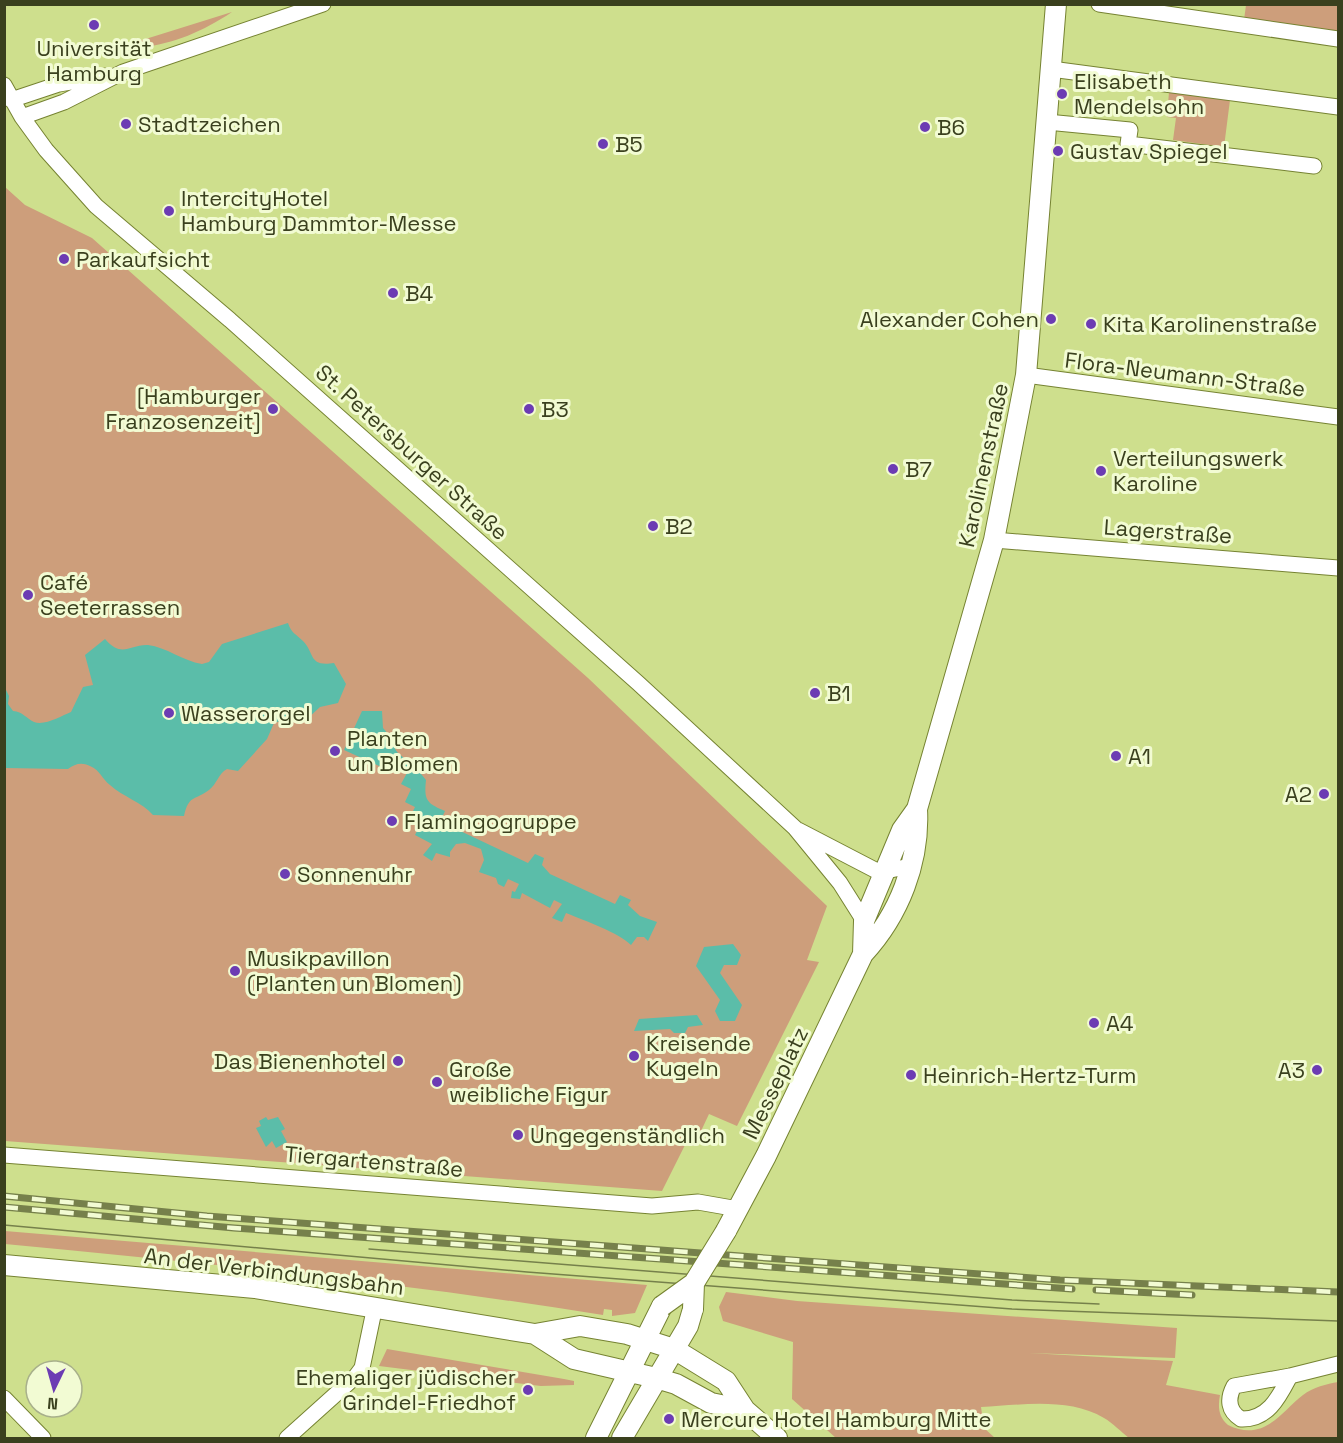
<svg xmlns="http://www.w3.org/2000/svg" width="1343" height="1443" font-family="'Space Grotesk',sans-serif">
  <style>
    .green { fill: #cd9e7b }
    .water { fill: #5bbda9 }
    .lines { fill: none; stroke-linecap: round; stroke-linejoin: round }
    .minor-casing { stroke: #768332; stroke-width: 17 }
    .major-casing { stroke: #768332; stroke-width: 22 }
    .minor { stroke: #fff; stroke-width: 15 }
    .major { stroke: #fff; stroke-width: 20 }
    .tram { stroke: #76804b; stroke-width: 1.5 }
    .rail-casing { stroke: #76804b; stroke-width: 7 }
    .rail { stroke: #f2fbd3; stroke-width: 4.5; stroke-dasharray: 14; stroke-linecap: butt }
    .major-bridge-casing { stroke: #768332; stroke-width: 22; stroke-linecap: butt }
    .major-bridge { stroke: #fff; stroke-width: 20 }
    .poi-dot { fill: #6c3cb3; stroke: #f2fbd3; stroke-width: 2 }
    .labels { text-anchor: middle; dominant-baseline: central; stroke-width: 6; stroke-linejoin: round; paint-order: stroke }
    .poi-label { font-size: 22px; fill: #3a401e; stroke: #f2fbd3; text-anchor: start }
    .street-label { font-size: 22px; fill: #3a401e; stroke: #f2fbd3 }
  </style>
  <rect width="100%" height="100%" fill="#cedf8d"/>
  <path class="green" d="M1246,5h92v29l-94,-14z
    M232,12c-30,20 -57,31 -92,36l-4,-6z
    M1169,92l61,8 -6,47 -51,-7 3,-22 -9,-1z
    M5,187l20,18 67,33 496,440 239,228 -20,54 12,2 -82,164 -28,-12 -15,32 -8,-3 -24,48 -657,-50z
    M5,1231l642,54 -12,28 -23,3v-6l-8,-1 -1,6c-199,-32 -398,-52 -598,-71z
    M726,1292l71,9 380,27 -2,30 -146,-5 144,8 -7,24 54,10c-2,11 -2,22 8,30 36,18 54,-14 75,-30 10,-8 24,-11 35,-13v56h-209c-8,-6 -16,-15 -25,-20 -36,-21 -83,-13 -123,-11l3,21 11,10h-159l-44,-39 1,-57 -70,-21 -4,-14z
    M387,1349l177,30 10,2v4l-33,1 -162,-20z"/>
  <path class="water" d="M288,623c3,10 8,11 15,18 12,12 5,26 31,22l12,21 -8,19 -18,4 -13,12 -15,-2 -18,6 -7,16 -29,32 -11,-2c-9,5 -10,15 -18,21 -14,11 -20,4 -25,26l-31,-1c-11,-13 -30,-18 -43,-30 -8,-6 -10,-15 -20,-19 -9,-4 -15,-2 -22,3l-63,-1v-80l4,8 -1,8 5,7c10,1 13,7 21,11 11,4 27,-6 37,-10l12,-25 10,-2 -8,-30 20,-16c17,20 25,5 43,6 18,2 35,16 54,19l7,-2 13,-18z
    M362,711h20l1,17c8,8 9,18 15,25 10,9 20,16 28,27 -2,20 0,23 19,31l-5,11 3,-3 9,4 4,6 72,34 7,-9 9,4 -2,7 8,9 65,30 5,-9 11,5 -3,5 12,11 17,6 -9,19 -4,-4h-7l-6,8c-12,-12 -45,-24 -65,-32l-4,9 -10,-4 10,-14 -8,-4 -4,8 -28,-15 -2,6 -9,-1 1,-7 3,1 4,-8 -11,-5 -4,8 -6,-3 -2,-6 -17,-6 5,-12 -3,-11 -16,-6 -9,1 -6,8v5l-14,-4 -4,8 -9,-6 9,-11 -17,-9 5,-10 -11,-6 6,-12 -10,-5 6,-13 -10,-5 6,-11 -16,-8 -3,5 -44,-20z
    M733,944l8,11 -4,10h-13l-4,8 22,32 -7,16h-15l-5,-10 5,-11 -24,-34 8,-19z
    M697,1015l6,10 -15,2 -3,6h-11l-4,-4 -36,2 5,-12z
    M266,1117l2,3 10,-3 7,12 -4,2 6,11 -11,6 -4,-7 -6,6 -10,-19 5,-2 -2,-5z"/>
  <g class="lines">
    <g class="minor-casing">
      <path id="minor" d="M1099,4l239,35
        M1051,69l287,38
        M4,85l18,32 24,33 50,56 134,114 408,363 157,145 45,55 24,38
        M11,100l48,-16 46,-8
        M22,117l42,-15 59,-30 200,-68
        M1047,122l83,8 -2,14 186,22
        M1026,375l312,42
        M994,540l344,28
        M798,830l77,40 11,1 24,-5
        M4,1155l648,51 46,-4 40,7
        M1290,1376c-11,21 -22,44 -49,43 -13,-8 -14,-20 -7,-33l56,-10 48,-12
        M4,1398l39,40
        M287,1438l69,-62 6,-8 13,-62"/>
    </g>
    <g class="major-casing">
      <path id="major" d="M863,954l1,-33 38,-91 15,-21
        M726,1231l40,-75 97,-202c36,-39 57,-92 54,-145l77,-269 32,-165 30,-371
        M4,1265l251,23 280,46 45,-8 47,8 47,15 52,32 19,29 32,28
        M535,1334l39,25 82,19 20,6 35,19 34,7
        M596,1438l66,-132
        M622,1438l66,-112 5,-17"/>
    </g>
    <use href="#minor" class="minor"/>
    <use href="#major" class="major"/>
    <path class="tram" d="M4,1225l523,47 485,37 326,12
      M369,1249l643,51 87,4"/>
    <g class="rail-casing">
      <path id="rail" d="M4,1196l203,20 853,64 278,12
        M4,1207l230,21 838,61
        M1096,1290l96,5"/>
    </g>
    <use href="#rail" class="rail"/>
    <g class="major-bridge-casing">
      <path id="major-bridge" d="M662,1306l32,-23 32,-52
        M693,1309l1,-26"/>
    </g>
    <use href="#major-bridge" class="major-bridge"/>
  </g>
  <g class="poi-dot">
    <circle cx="94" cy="25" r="6"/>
    <circle cx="1062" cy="94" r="6"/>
    <circle cx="126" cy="124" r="6"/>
    <circle cx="925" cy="127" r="6"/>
    <circle cx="603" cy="144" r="6"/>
    <circle cx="1058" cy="151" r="6"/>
    <circle cx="169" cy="211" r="6"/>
    <circle cx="64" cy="259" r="6"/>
    <circle cx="393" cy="293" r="6"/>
    <circle cx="1051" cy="319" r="6"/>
    <circle cx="1091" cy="324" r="6"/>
    <circle cx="273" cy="409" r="6"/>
    <circle cx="529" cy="409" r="6"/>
    <circle cx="893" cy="469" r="6"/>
    <circle cx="1101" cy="471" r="6"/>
    <circle cx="653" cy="526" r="6"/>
    <circle cx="28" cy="595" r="6"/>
    <circle cx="815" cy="693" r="6"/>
    <circle cx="169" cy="713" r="6"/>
    <circle cx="335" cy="751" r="6"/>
    <circle cx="1116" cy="756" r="6"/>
    <circle cx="1324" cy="794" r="6"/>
    <circle cx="392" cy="821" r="6"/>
    <circle cx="285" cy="874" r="6"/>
    <circle cx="235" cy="971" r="6"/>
    <circle cx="1094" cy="1023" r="6"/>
    <circle cx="634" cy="1056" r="6"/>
    <circle cx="398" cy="1061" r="6"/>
    <circle cx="1317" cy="1070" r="6"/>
    <circle cx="911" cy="1075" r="6"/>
    <circle cx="437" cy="1082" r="6"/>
    <circle cx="518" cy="1135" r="6"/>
    <circle cx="528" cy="1390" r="6"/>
    <circle cx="669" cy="1419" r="6"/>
  </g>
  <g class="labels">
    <g class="poi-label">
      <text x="94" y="48" text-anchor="middle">Universität<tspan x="94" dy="25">Hamburg</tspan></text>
      <text x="1074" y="81">Elisabeth<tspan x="1074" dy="25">Mendelsohn</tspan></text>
      <text x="138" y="124">Stadtzeichen</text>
      <text x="937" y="127">B6</text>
      <text x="615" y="144">B5</text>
      <text x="1070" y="151">Gustav Spiegel</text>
      <text x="181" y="198">IntercityHotel<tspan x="181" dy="25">Hamburg Dammtor-Messe</tspan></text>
      <text x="76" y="259">Parkaufsicht</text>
      <text x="405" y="293">B4</text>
      <text x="1039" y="319" text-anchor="end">Alexander Cohen</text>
      <text x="1103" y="324">Kita Karolinenstraße</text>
      <text x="261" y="396" text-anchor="end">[Hamburger<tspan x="261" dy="25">Franzosenzeit]</tspan></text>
      <text x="541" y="409">B3</text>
      <text x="1113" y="458">Verteilungswerk<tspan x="1113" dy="25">Karoline</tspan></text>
      <text x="905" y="469">B7</text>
      <text x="665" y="526">B2</text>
      <text x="40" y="582">Café<tspan x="40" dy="25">Seeterrassen</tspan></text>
      <text x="827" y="693">B1</text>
      <text x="181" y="713">Wasserorgel</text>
      <text x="347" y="738">Planten<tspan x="347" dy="25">un Blomen</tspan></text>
      <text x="1128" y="756">A1</text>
      <text x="1312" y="794" text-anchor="end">A2</text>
      <text x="404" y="821">Flamingogruppe</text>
      <text x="297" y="874">Sonnenuhr</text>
      <text x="247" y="958">Musikpavillon<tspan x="247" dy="25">(Planten un Blomen)</tspan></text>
      <text x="1106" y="1023">A4</text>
      <text x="646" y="1043">Kreisende<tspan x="646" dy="25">Kugeln</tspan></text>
      <text x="386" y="1061" text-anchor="end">Das Bienenhotel</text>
      <text x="449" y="1069">Große<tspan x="449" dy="25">weibliche Figur</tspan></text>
      <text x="1305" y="1070" text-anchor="end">A3</text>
      <text x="923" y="1075">Heinrich-Hertz-Turm</text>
      <text x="530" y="1135">Ungegenständlich</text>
      <text x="516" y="1377" text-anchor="end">Ehemaliger jüdischer<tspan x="516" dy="25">Grindel-Friedhof</tspan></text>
      <text x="681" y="1419">Mercure Hotel Hamburg Mitte</text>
    </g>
    <g class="street-label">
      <text transform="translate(1185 374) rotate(7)">Flora-Neumann-Straße</text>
      <text transform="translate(412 452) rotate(42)">St. Petersburger Straße</text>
      <text transform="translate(983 465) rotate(-78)">Karolinenstraße</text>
      <text transform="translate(1168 531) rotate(4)">Lagerstraße</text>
      <text transform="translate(775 1083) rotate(-64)">Messeplatz</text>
      <text transform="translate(374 1161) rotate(5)">Tiergartenstraße</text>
      <text transform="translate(274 1271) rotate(7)">An der Verbindungsbahn</text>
    </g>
  </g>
  <rect width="1343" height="1443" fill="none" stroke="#3a401e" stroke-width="12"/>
  <g transform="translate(54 1389) rotate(185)"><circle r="28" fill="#f2fbd3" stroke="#a8b08b" stroke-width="1.5"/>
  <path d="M0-4.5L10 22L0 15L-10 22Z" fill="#6c3cb3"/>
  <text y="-9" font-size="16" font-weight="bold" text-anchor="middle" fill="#3a401e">N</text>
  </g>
</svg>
